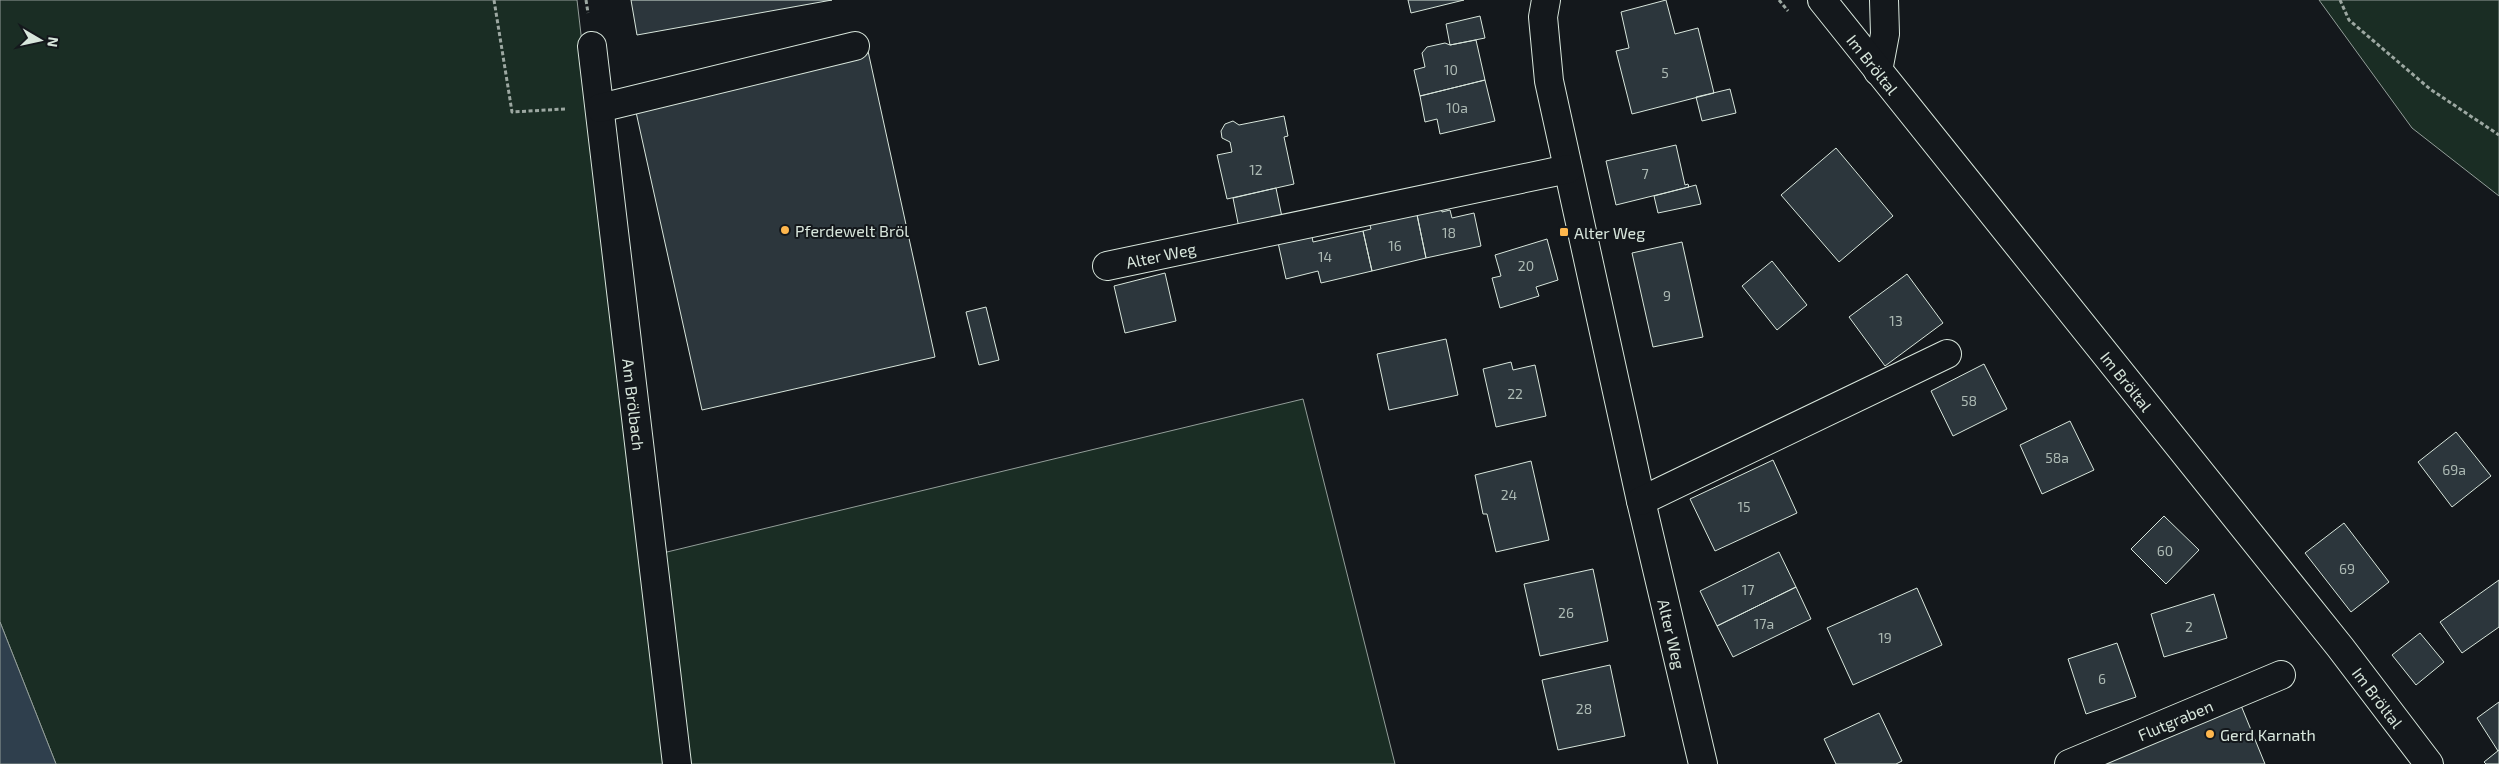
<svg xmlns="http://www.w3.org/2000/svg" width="2499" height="764" font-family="'Exo 2',sans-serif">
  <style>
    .green { fill: #1a2d24; stroke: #939e99 }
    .water { fill: #2f3f4d; stroke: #939e99 }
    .building { fill: #2c363c; stroke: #d8e6dc }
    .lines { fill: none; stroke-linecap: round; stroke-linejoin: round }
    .minor-casing { stroke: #d8e6dc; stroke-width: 30 }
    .major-casing { stroke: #d8e6dc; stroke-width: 30 }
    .path { stroke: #9da8a2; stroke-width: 3; stroke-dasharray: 4 2.5; stroke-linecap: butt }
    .minor { stroke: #14181c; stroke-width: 28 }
    .major { stroke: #14181c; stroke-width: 28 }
    .poi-dot { fill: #ffb74d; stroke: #14181c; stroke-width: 2 }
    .labels { text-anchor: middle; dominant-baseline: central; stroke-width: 4; stroke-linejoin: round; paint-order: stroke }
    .number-label { font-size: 14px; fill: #adbab4 }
    .street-label { font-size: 16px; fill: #d8e6dc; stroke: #14181c }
    .poi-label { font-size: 16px; fill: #d8e6dc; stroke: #14181c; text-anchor: start }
  </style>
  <rect width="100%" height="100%" fill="#14181c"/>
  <path class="green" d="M0,0h577l65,558 661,-159 92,365h-1339l-56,-142z
    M2319,0h180v196l-87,-68z"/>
  <path class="water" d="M0,622l56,142h-56z"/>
  <path class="building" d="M631,0h201l-195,35z
    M1408,0h56l-53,13z
    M1666,0l9,34 23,-6 16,65 -82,21 -16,-63 13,-3 -8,-36z
    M1480,16l5,22 -35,7 -4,-21z
    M1476,40l9,40 -65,16 -6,-26 11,-3 -3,-14 5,-6 18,-4 5,2z
    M868,51l67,306 -233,53 -68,-307z
    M1485,80l10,41 -55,13 -3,-15 -12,3 -5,-26z
    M1730,89l6,24 -34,8 -6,-24z
    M1284,116l4,20 -4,1 10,47 -67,15 -10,-44 15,-3 -2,-10 -8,-4 -1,-7 4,-7 8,-3 6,4z
    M1676,145l9,40 3,-1 1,3 -73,18 -10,-44z
    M1836,148l57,68 -54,46 -58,-67z
    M1696,185l5,19 -43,9 -4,-17z
    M1276,188l6,29 -43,11 -6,-30z
    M1440,204l2,8 8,-2 2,8 22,-5 7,33 -55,12 -10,-48z
    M1416,210l10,48 -54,13 -9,-40 8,-2 -3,-11z
    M1311,231l2,11 50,-11 9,40 -51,12 -3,-12 -32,8 -9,-41z
    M1547,239l11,41 -22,7 3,9 -39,12 -8,-30 9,-2 -6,-21z
    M1682,242l21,95 -50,10 -21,-94z
    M1772,261l35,44 -30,25 -35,-44z
    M1165,273l11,48 -51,12 -11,-47z
    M1907,274l36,49 -58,43 -36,-49z
    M986,307l13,53 -20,5 -13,-53z
    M1446,339l12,56 -69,15 -12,-56z
    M1511,362l2,8 22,-5 11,51 -50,11 -13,-58z
    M1984,364l23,45 -54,27 -22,-45z
    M2070,421l24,49 -52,24 -22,-49z
    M2456,432l35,44 -39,31 -34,-45z
    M1773,460l24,53 -82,38 -25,-52z
    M1531,461l18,79 -53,12 -9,-38h-4l-8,-39z
    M2164,516l35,34 -33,34 -35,-35z
    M2344,523l45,59 -38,30 -46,-59z
    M1779,552l17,35 -79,39 -17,-35z
    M1593,569l15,72 -68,15 -16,-72z
    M2499,580v47l-37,26 -22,-31z
    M1796,587l15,32 -78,38 -16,-31z
    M1917,588l25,57 -89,40 -26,-57z
    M2214,594l13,44 -63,19 -13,-43z
    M2420,633l24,29 -28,23 -24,-30z
    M2117,643l19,54 -50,17 -18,-55z
    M1610,665l15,71 -67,14 -16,-70z
    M2499,702v48l-1,1 -21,-33z
    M2240,703l25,61h-172z
    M1879,713l23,48 -6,3h-60l-12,-25z
    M2499,750v14h-13l-2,-2z"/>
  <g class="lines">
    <g class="minor-casing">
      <g id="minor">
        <path id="s1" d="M1546,0l-3,17 6,64 92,420 62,263"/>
        <path id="s2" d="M592,46l85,718"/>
        <path d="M1878,71l7,-37 -1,-34"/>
        <path d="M600,108l255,-62"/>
        <path id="s3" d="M1107,266l461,-97"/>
        <path d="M1641,501l306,-147"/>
        <path id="s4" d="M2069,764l212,-89"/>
      </g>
    </g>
    <g class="major-casing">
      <g id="major">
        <path id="s5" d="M1822,0l518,647 89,117"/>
      </g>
    </g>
    <path class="path" d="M494,0l18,112 53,-3
      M586,0l2,13
      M1779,0l9,11
      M2340,0l9,20 81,69 69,46"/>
    <use href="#minor" class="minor"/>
    <use href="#major" class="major"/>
  </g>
  <g class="poi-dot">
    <circle cx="785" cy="230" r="5"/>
    <rect x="1559" y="227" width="10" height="10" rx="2.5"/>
    <circle cx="2210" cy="734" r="5"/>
  </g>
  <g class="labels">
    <g class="number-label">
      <text x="1451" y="69">10</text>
      <text x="1665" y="72">5</text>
      <text x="1457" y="107">10a</text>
      <text x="1256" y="169">12</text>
      <text x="1645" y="173">7</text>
      <text x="1449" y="232">18</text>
      <text x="1395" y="245">16</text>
      <text x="1325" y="256">14</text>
      <text x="1526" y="265">20</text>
      <text x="1667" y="295">9</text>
      <text x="1896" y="320">13</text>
      <text x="1515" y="393">22</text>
      <text x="1969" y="400">58</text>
      <text x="2057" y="457">58a</text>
      <text x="2454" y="469">69a</text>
      <text x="1509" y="494">24</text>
      <text x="1744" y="506">15</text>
      <text x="2165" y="550">60</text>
      <text x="2347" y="568">69</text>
      <text x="1748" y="589">17</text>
      <text x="1566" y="612">26</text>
      <text x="1764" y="623">17a</text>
      <text x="2189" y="626">2</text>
      <text x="1885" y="637">19</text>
      <text x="2102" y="678">6</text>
      <text x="1584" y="708">28</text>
    </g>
    <g class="street-label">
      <text stroke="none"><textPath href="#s5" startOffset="82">Im Bröltal</textPath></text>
      <text stroke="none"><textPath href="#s3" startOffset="55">Alter Weg</textPath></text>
      <text stroke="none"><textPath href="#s5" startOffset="488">Im Bröltal</textPath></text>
      <text stroke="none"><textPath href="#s2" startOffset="361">Am Brölbach</textPath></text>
      <text stroke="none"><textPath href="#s1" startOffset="648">Alter Weg</textPath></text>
      <text stroke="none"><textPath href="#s5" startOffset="892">Im Bröltal</textPath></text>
      <text stroke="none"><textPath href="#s4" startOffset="115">Flutgraben</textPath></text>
    </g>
    <g class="poi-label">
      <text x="795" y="230">Pferdewelt Bröl</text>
      <text x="1574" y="232">Alter Weg</text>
      <text x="2220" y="734">Gerd Karnath</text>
    </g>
  </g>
  <g transform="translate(40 40) rotate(99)" stroke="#14181c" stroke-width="4" paint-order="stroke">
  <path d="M0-4L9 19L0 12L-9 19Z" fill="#d8e6dc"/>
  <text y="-8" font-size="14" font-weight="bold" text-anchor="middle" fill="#d8e6dc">N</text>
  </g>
</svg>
